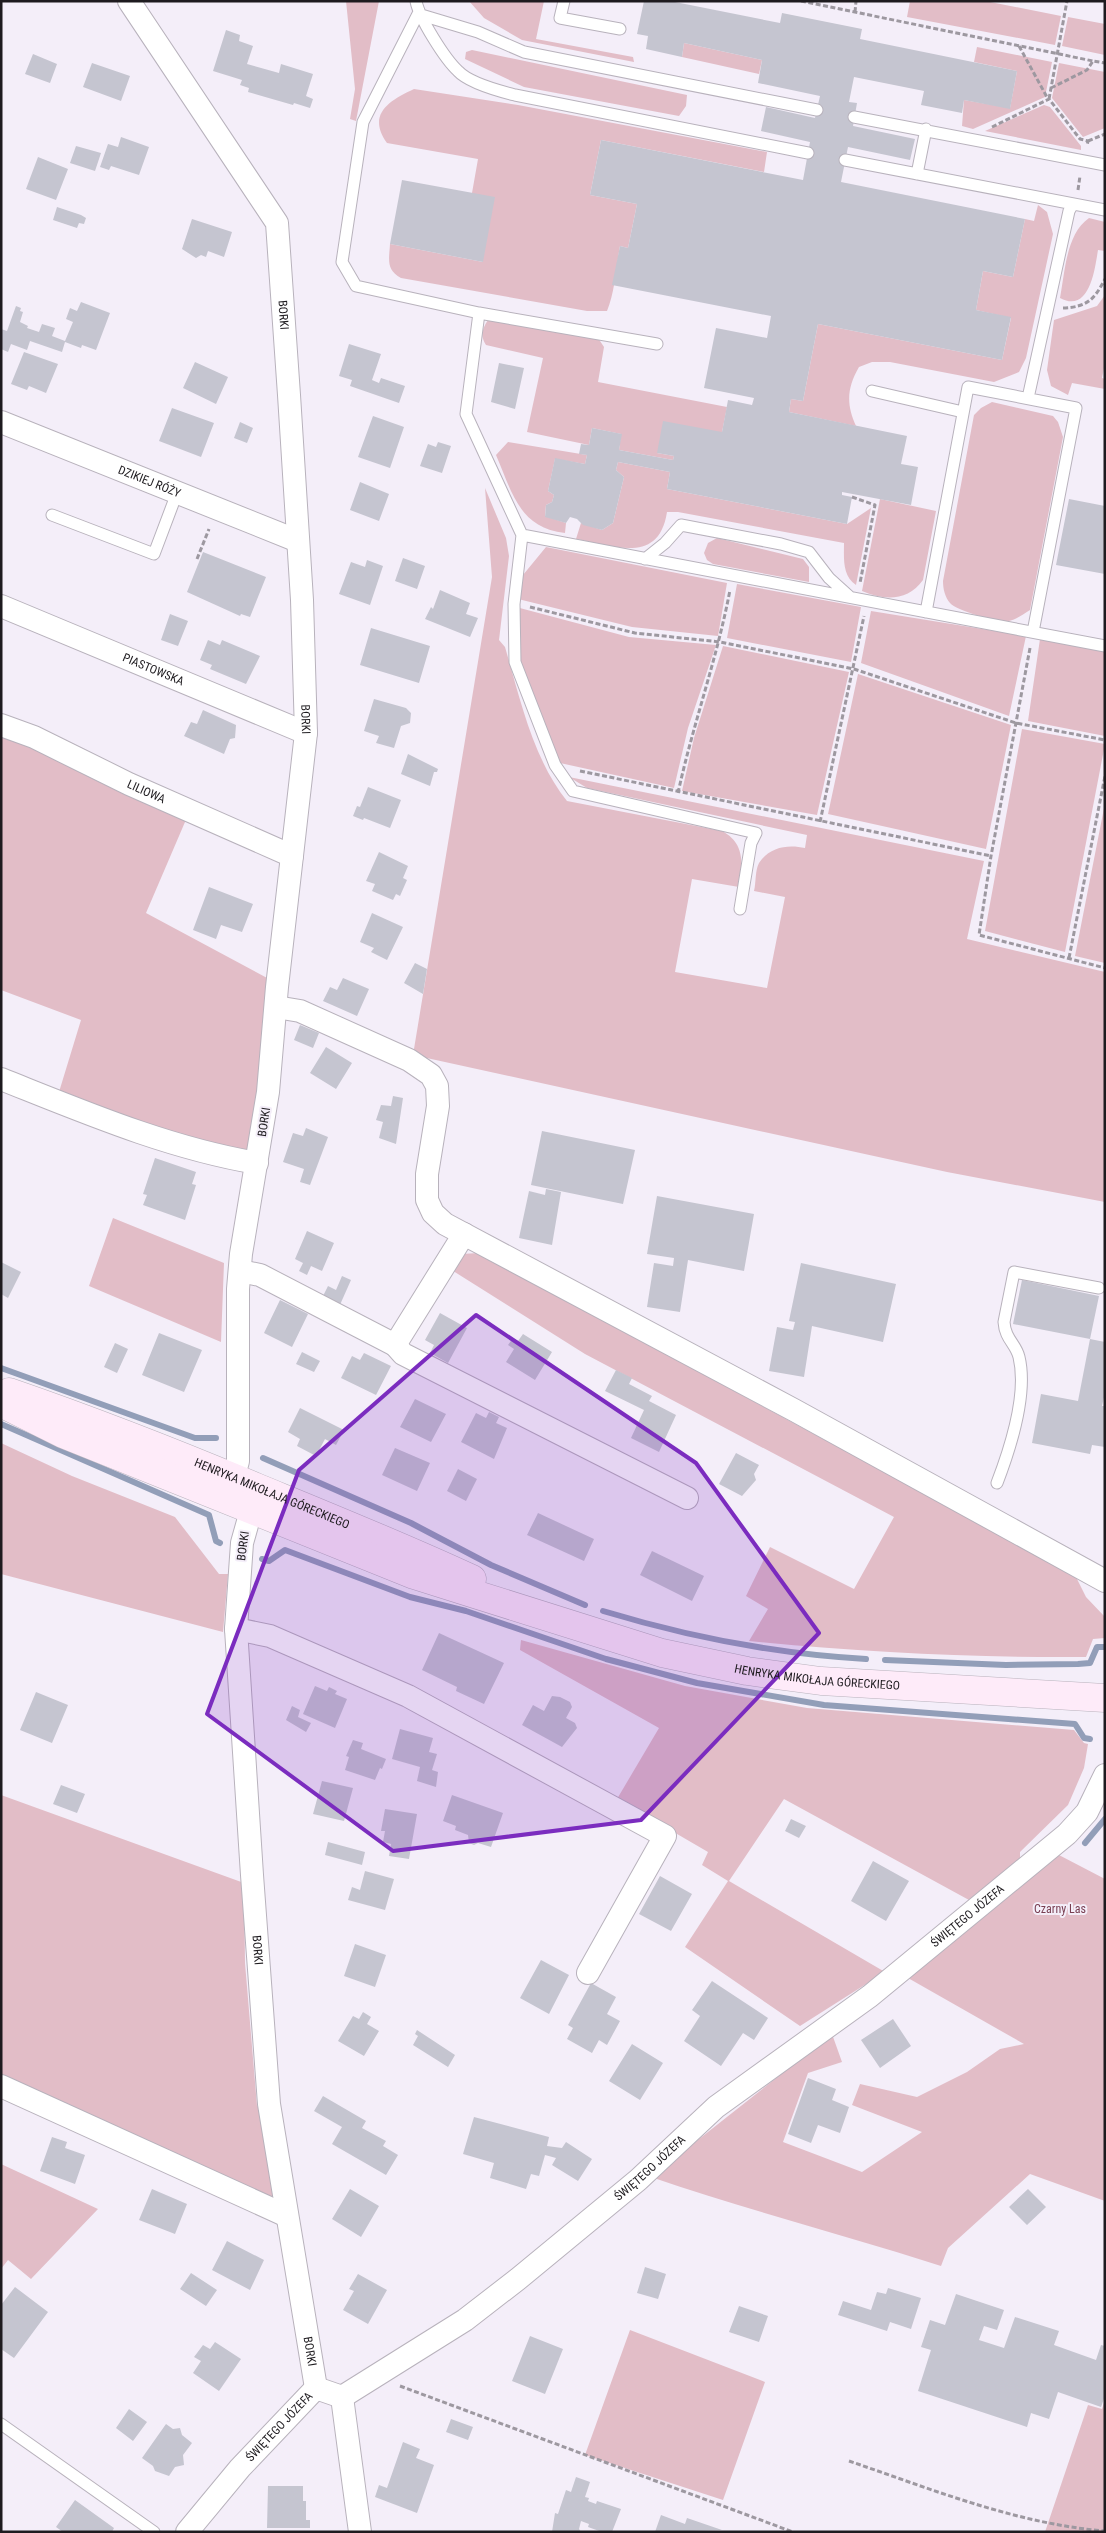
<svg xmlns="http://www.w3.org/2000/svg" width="1106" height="2533" font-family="'Roboto Condensed',sans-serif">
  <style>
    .green { fill: #e2bdc7 }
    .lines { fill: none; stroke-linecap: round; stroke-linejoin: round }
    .stream { stroke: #929eb8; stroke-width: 6 }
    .building { fill: #c5c5d0 }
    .lane-casing { stroke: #b8b2bc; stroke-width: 13 }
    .street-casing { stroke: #b8b2bc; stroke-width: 24 }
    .secondary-casing { stroke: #b8b2bc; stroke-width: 29 }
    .path { stroke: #9d98a0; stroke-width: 3; stroke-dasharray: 5 2.5; stroke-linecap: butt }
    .lane { stroke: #fff; stroke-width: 11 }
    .street { stroke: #fff; stroke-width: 22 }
    .secondary { stroke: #feebf9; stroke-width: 28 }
    .marked { fill: #7b2cbf; fill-opacity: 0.2; stroke: #7b2cbf; stroke-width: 4; stroke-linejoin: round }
    .labels { text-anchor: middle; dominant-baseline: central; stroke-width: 4; stroke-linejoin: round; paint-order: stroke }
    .street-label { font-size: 12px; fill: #1e1b1f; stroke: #f4eef9 }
    .park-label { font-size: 12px; fill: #783e51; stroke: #f4eef9 }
  </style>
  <rect width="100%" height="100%" fill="#f4eef9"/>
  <path class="green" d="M346,1h33l-23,120 -6,-2 5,-30z
    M469,1h75l-8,38 97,18 1,5 -112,-22 -38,-22z
    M910,1h75l76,15 -6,29 -148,-28z
    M1068,17l37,7v31l-43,-9z
    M684,43l78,17 -3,14 -77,-17z
    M977,47l75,15 -7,35 -72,32 -11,-3 2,-26 46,8 7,-37 -43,-9z
    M472,50l215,45 -1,11 -7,10 -155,-29 -59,-28 1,-7z
    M1059,63l46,9v56l-22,9 -31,-39z
    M414,89l104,16 249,47 -3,20 -163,-32 -11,55 47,9 -9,44 -8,-2c-4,21 -5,46 -13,65h-20l-186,-33c-15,-8 -12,-18 -11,-34l93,18 -11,-69 6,-34 -91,-16c-20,-28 1,-42 27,-54z
    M1044,105l6,2 31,39v4l-96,-19z
    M1038,205l9,7 6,22 -27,124 -7,14 -25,10 -104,-20h-18l-13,5c-12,21 -13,37 -3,59l-67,-14 2,-13 12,2 15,-77 184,36 9,-42 -35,-8 7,-39 30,6 12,-58 9,2z
    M1089,218l16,4v29l-7,-1c-3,18 -8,64 -38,48 5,-26 6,-64 29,-80z
    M1105,295v68l-3,15 3,1v10l-33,-6 -4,12 -17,-9 -4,-16 7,-50 43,-14z
    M488,320l110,18 6,9 -6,35 129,25 -5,25 -65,21 17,3 -1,4 -54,-10 2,-16 -29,-6 -3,17 -62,-13 16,-74 -57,-13c-6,-9 -4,-16 2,-25z
    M992,402l61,14 5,6 5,15 -33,173c-7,4 -12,9 -21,11 -9,2 -52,-10 -59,-18 -5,-6 -7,-14 -7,-22l31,-166 7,-7z
    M508,442l79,13 -2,9 -30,-5 -7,32 6,4 -2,7 -6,3 -1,11 21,7 -1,10c-46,-5 -53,-41 -69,-78z
    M618,462l52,10 -3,17 180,35 24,-16 -15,77c-14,-9 -12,-27 -12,-42l-166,-31h-11c-8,53 -53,34 -91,27l5,-16 21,7 11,-7 11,-46 -8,-7z
    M485,488l21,50 3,18 -10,84 6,7c15,51 28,112 62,154l155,30c23,12 21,33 17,56l-47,-8 -17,93 92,16 18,-91 -31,-6c2,-8 1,-21 5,-28 10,-16 29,-19 46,-15l2,-13 -220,-47 -18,-11 415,84 -17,78 138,33v230l-158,-30 -534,-117 79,-478z
    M880,499l56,12 -13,69c-15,21 -38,21 -61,11z
    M717,538l86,21 6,8v15l-96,-18 -6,-4 -3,-7 4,-10z
    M546,547l181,36 -9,53 -86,-9 -114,-28 5,-24z
    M737,584l124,23 -10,55 -124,-24z
    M516,607l113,30 87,8 -28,83 -14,60 -114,-25 -47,-118z
    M871,611l155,25 -17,80 -148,-53z
    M1040,639l65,13v84l-77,-15z
    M723,646l126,26 -32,143 -135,-24 12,-53z
    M858,674l153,51 -25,124 -158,-35z
    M1022,729l83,15 -40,208 -80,-21z
    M1,732l187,83 -42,98 123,66 -9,107 -10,70 -70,-18 -121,-46 22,-72 -80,-30z
    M1105,803v160l-30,-7z
    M113,1218l111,45 -3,79 -132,-56z
    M479,1253l596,322 11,22 19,20v21l-12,1 -7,18c-113,1 -225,-5 -337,-16l19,-32 -22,-13 24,-49 84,42 40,-72 -309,-163 -135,-85 11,-15z
    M1,1443l71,33 103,41 44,57h9l-5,58 -222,-58z
    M521,1640l164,46 122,22 267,22 10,13 4,1 -4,24 -16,37 -48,47v11l-51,37 -185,-101 -55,82 156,91 -85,54 -115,-79 43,-66 -26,-16 6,-13 -91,-53 42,-71 -139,-78z
    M1,1795l243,88 1,80 12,143 8,5 10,93 -274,-128z
    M1057,1854l48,25v322l-75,-27 -82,74 -7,18c-96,-31 -194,-56 -290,-89l181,-143 10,28 -34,11 -25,69 79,30 60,-40 -70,-27 8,-21 57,13 50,-25 33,-23 24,-5 -116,-66c50,-42 100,-82 149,-124z
    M1,2164l97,45 -67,70 -23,-19 -7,9z
    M630,2330l135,52 -42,118 -138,-45z
    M1105,2400v132h-60l43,-127 14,4z"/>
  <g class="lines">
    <path class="stream" d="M1,1368l194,70h21
      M1,1424l208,91 7,26 4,2
      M263,1458l148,65 80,42 94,40
      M262,1559l7,2 16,-11 125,47 56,14 140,48 91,24 127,22 251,19 9,14 6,1
      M603,1611c86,26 173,43 263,48
      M885,1660l121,5 72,-1 12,-1 7,-16h8
      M1085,1843l20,-24"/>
  </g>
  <path class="building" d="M644,1h26l110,22 2,-10 80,16 -2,10 157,32 -7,38 -46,-9 -2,13 -41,-8 3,-14 -70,-14 -5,25 8,1 -4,23 62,13 -5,21 -62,-13 -7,35 184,37 -12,58 -30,-6 -7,39 35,7 -9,43 -184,-36 -15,77 -12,-2 -2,13 118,24 -6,28 17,3 -7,38 -69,-13v3l10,2 -5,27 -180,-35 3,-17 -52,-10 -2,8 8,7 -11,46 -11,7 -19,-5 -6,-6 -7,-2 -4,6 -21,-6 1,-12 6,-3 2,-7 -6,-4 7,-33 30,6 2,-9 -8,-1 2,-10 8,1 3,-17 30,6 -3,16 54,10 1,-4 -17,-3 6,-32 59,11 6,-32 24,5 2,-7 -50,-10 12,-60 51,10 4,-22 -159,-31 8,-39 8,2 9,-44 -47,-9 11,-55 202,40 7,-38 -49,-11 5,-24 49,11 5,-22 -62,-13 4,-23 -78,-17 -2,14 -36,-8 2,-13 -11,-2z
    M226,30l14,5 -1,6 14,5 -6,18 32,9 2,-9 32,10 -7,22 7,3 -3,9 -16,-5 -1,2 -45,-13 1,-4 -9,-3 2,-5 -29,-9z
    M33,54l24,10 -7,19 -25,-9z
    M92,63l38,13 -9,25 -38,-14z
    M121,137l28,10 -10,28 -28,-9 -2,4 -9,-3 8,-23 10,3z
    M76,146l25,7 -6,18 -25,-8z
    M38,157l30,12 -12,31 -30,-11z
    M402,180l93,17 -12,65 -93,-18z
    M57,207l24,8 5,3 -2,6 -5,-1 -2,5 -24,-8z
    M192,219l40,13 -8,25 -16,-6 -2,6 -5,-2 -5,3 -14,-9z
    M81,302l29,11 -14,37 -14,-5 -1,3 -16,-6 -3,10 -32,-11 -3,9 -16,-6 -3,8 -7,-3v-20l6,2 9,-25 5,2 -1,3 3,1 -3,10 8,4 -1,2 12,4 3,-8 13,4 -3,8 13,5 8,-19 -7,-3 4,-11 7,3z
    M349,344l32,10 -9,26 7,3 2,-5 24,8 -6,17 -49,-17 2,-6 -13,-4z
    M24,352l34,12 -12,29 -17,-7 -2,4 -16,-6z
    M195,362l33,15 -12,27 -33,-16z
    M499,363l25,5 -9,41 -24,-7z
    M172,408l42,15 -13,34 -42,-16z
    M373,416l31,11 -14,41 -32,-11z
    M240,422l13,6 -6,15 -13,-5z
    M438,442l13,4 -9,27 -22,-7 8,-22 8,3z
    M360,482l29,12 -10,27 -29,-11z
    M1069,499l36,7v68l-49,-9z
    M203,552l63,25 -16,40 -9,-3 -1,2 -53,-24z
    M403,558l22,8 -8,23 -22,-8z
    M367,560l16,6 -13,39 -31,-11 12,-32 14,5z
    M440,590l30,13 -4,11 12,4 -8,19 -45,-18 6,-12 2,2z
    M170,614l18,7 -10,25 -17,-6z
    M371,628l59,18 -11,37 -59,-18z
    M208,640l12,5 2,-5 38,16 -14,28 -36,-15 2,-4 -12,-5z
    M374,699l32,9 5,5 -1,10 -9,3 -7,22 -18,-5 3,-7 -15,-5z
    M203,710l33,15 -1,13 -5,1 -6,15 -40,-18 7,-14 6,2z
    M408,754l30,15 -1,3h-3l-4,14 -29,-12z
    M368,787l33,13 -11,28 -26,-10 -1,2 -10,-4 4,-10 3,1z
    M379,852l29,14 -5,12 4,2 -7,16 -4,-2 -3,6 -21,-9 3,-7 -9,-3z
    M209,887l44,17 -11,28 -21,-7 -5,14 -23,-9z
    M372,913l31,14 -16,33 -16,-8 3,-4 -14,-6z
    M415,963l12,6 -4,25 -19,-11z
    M343,978l26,11 -12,27 -34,-15 7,-14 7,3z
    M300,1025l19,8 -6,15 -19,-8z
    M326,1047l26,16 -16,26 -26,-16z
    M393,1096l10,2 -7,46 -17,-6 4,-16 -7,-2 5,-15 10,1z
    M306,1128l22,9 -18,48 -10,-3 4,-13 -21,-7 10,-29 10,3z
    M542,1131l93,19 -12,54 -92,-19z
    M155,1158l41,14 -4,12 4,1 -11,35 -42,-15 4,-10 -4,-1z
    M546,1189l15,3 -9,53 -33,-7 10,-47 16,4z
    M657,1196l97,18 -10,57 -56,-11 -8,52 -33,-5 7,-44 19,3 1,-8 -27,-4z
    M307,1231l27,12 -12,28 -11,-5 -4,9 -8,-4 4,-8 -8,-4z
    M1,1262l20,10 -13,26 -7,-4z
    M801,1263l95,21 -13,58 -71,-16 -8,51 -35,-6 8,-44 16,3 2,-8 -6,-1z
    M342,1276l9,4 -12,27 -17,-9 6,-12 8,4z
    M1022,1280l77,16 -9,43 -77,-15z
    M280,1300l28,14 -16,33 -28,-14z
    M440,1313l27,15 -19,35 -18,-10 4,-8 -9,-5z
    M159,1333l43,17 -18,42 -42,-17z
    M523,1334l29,18 -17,28 -29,-18 8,-13 -6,-4 5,-7 5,3z
    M1090,1339l15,3v51l-3,13h3v41l-13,-2 -2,9 -58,-11 9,-49 37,7z
    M115,1343l13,6 -11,24 -13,-6z
    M302,1352l18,9 -6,11 -18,-8z
    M364,1353l27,13 -15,29 -35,-17 11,-22 8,4z
    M616,1370l16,8 -3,6 23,12 -3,5 27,14 -17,37 -28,-14 13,-28 -39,-19z
    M415,1399l31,15 -15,28 -31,-15z
    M300,1408l44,22 -8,15 -11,-6 -9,17 -19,-10 3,-7 -12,-7z
    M489,1412l10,5 -3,6 11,5 -13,31 -33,-17 15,-29 10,5z
    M395,1448l35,15 -13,28 -35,-16z
    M736,1453l23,12 -5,9 2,6 -14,16 -23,-12z
    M458,1469l19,10 -11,22 -19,-10z
    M538,1513l56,26 -10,22 -57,-26z
    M652,1551l52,25 -12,25 -52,-26z
    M439,1633l65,30 -20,41 -28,-13 1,-4 -35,-17z
    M315,1686l12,5 2,-4 8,4 -2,3 12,5 -12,29 -32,-14z
    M36,1692l32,13 -16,38 -32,-13z
    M552,1696l8,1 10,5 2,5 -6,11 9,5 2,5 -15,19 -40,-22 11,-20 11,6z
    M292,1706l8,4 -2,7 13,6 -5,9 -20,-12z
    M400,1729l33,9 -4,14 8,2 -5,16 6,2 -2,15 -19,-6 3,-14 -28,-8z
    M353,1740l10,3 -2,6 25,10 -4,10 -2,-1 -5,12 -30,-10 4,-13 -3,-1z
    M322,1781l31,7 -9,33 -31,-7z
    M61,1785l24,9 -8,19 -24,-9z
    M452,1795l51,18 -12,34 -13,-4 -4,2 -5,-2 -1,-8 -13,-5 1,-4 -13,-5z
    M385,1809l32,5 -8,45 -20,-3 2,-12 -8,-2 2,-11h-4z
    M791,1819l15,7 -7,12 -14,-7z
    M328,1842l37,10 -3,13 -37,-10z
    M873,1861l36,20 -23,40 -35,-20z
    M365,1871l29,8 -9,31 -37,-10 4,-13 8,3z
    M660,1876l32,18 -21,37 -32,-17z
    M355,1944l31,11 -11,32 -31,-11z
    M541,1960l28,15 -20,39 -29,-16z
    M712,1981l56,37 -14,22 -11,-7 -22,33 -37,-25 16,-25 -8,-6z
    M591,1983l25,14 -9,17 13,7 -13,24 -8,-5 -7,13 -25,-14 6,-11 -5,-3z
    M363,2012l8,5 -4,7 12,7 -15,25 -26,-15 15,-25 6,3z
    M893,2019l18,27 -31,22 -19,-28z
    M417,2030l38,25 -7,12 -35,-22 5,-9 -3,-2z
    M632,2044l31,19 -23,37 -31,-19z
    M808,2078l28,11 -4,11 17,7 -9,26 -22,-8 -7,18 -23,-9z
    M323,2096l43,25 -4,7 24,13 -3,5 15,9 -12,20 -54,-31 10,-17 -28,-16z
    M474,2117l75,20 -2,9 15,2 4,-6 26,17 -14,22 -26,-16 4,-7 -11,-3 -6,21 -8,-2 -5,15 -36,-11 4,-15 -31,-9z
    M52,2137l15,5 -2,6 20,7 -10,29 -35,-13z
    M152,2189l35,15 -12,30 -36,-14z
    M350,2189l29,17 -18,31 -29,-18z
    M1028,2189l18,18 -19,18 -18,-18z
    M227,2241l37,19 -14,30 -38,-20z
    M645,2267l21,7 -8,25 -21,-6z
    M191,2273l26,17 -11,16 -26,-17z
    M358,2274l29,16 -19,34 -25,-14 11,-19 -5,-2z
    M15,2287l33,25 -34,46 -13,-9v-44z
    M888,2288l33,10 -10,31 -21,-7 -3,9 -49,-16 5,-14 28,9 6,-18 9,2z
    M956,2294l48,16 -7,20 -13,-4 -5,14 25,8 11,-31 44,14 -5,14 42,15 5,-15 4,1v50l-4,11 -43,-15 -9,27 -18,-6 -4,14 -109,-36 13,-41 -10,-3 9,-27 15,5z
    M739,2306l29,10 -9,26 -30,-10z
    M530,2336l33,13 -18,45 -33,-13z
    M215,2342l26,17 -22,32 -26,-18 8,-12 -7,-4 9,-12 7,4z
    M129,2409l18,13 -14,19 -17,-13z
    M451,2419l22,8 -5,13 -22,-8z
    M166,2424l7,5 7,-1 2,7 10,8 -9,12 1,10 -9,2 -6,9 -14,-5 -2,-5 -11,-8z
    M403,2442l17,7 -4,9 18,7 -17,48 -42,-16 4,-12 8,3z
    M576,2477l14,5 -5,15 4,1 -1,3 8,3 1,-3 24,8 -9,23h-10l-14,-5 1,-3 -8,-3 -2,8 2,3h-29l3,-19 3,1 8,-24 5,2z
    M268,2486h35v15h3v19h4v8h-43z
    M75,2500l39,28 -2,4h-49l-7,-5z
    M661,2515l24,9 2,-6 35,12 -67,2z"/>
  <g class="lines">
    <g class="lane-casing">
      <path id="lane" d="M416,1c3,17 29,58 42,70 11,12 41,20 57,24l293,58
        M564,1l-4,17 60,11
        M418,14l-55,108 -21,140 14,24 123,27 178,31
        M418,14l60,18 46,20 293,58
        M854,117l251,48
        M845,160l260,50
        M917,174l9,-45
        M479,313l-13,101 56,121 -8,69 1,58 40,103 18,26 183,42 -5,10 -11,66
        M872,391l91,21
        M1028,398l41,-187 4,-7
        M52,515l102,39 23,-61
        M522,535l583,111
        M645,559l20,-16 16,-18 100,19 28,8 20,26 21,19
        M926,612l42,-225 108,21 -43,224
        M997,1483c13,-34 31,-89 22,-126 -3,-13 -14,-18 -15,-35l10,-50 85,16
        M1,2424l153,108"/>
    </g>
    <g class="street-casing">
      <g id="street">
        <path id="s1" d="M129,1l148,222 12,172 13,205 4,133 -29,254 -9,105 -27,162 -3,35v172l-9,33"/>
        <path id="s2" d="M1,422l297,119"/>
        <path id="s3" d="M1,606l305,127"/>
        <path id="s4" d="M1,725l33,12 95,47 163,72"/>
        <path d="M276,1007l24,4 109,49 22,15 6,11 1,20 -11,68v26l6,13 12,11 349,186 311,171"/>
        <path d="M1,1079c83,33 167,69 256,84"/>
        <path d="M240,1271l20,4 135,70 69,-111"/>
        <path d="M395,1345l8,9 284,144"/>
        <path id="s5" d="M256,1493l-14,50 -6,86 16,246 17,229 47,284"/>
        <path d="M236,1629l34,7 138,60 257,140 -77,137"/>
        <path d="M1,2086l286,130"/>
        <path id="s6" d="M316,2388l26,9 123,-77 53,-41 120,-99 78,-73 154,-111 197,-162 20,-22 18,-37"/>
        <path d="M342,2397l18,135"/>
        <path id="s7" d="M187,2532l53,-64 76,-80"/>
      </g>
    </g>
    <g class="secondary-casing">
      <g id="secondary">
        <path id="s8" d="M9,1392c84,29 166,61 247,95 73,30 145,59 216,92"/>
        <path id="s9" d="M1,1403l62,31 351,141 248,78 85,18 74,10 284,17"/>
      </g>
    </g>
    <path class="path" d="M801,1l292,60
      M855,12l1,-11
      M1019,46l29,53
      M1051,88l36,-18 6,-9 12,2
      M1049,99l18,-98
      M992,127l57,-28 31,40 8,2 -1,5
      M1088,141l17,-7
      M1078,190l2,-14
      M1063,308c24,-1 31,-8 42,-29
      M852,497l23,8 -15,78
      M197,559l12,-30
      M530,607l105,26 85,9 134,27 162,54 89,17
      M1030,648l-39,208 -12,79 126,33
      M580,771l411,85
      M678,793c15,-69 39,-134 52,-203
      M820,822l44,-206
      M1069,958l36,-182
      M400,2386l393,146
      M849,2461c82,28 168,63 256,70"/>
    <use href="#lane" class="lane"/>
    <use href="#street" class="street"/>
    <use href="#secondary" class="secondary"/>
  </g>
  <path class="marked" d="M476,1315l220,148 123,170 -178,187 -248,31 -186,-137 92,-244z"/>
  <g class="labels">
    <g class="street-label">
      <text stroke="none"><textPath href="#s1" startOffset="359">BORKI</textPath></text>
      <text stroke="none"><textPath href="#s2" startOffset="160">DZIKIEJ RÓŻY</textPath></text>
      <text stroke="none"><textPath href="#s3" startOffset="165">PIASTOWSKA</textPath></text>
      <text stroke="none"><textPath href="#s1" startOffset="764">BORKI</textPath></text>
      <text stroke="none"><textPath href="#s4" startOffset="160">LILIOWA</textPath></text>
      <text transform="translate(264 1122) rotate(-81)">BORKI</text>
      <text stroke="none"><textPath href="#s8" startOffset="282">HENRYKA MIKOŁAJA GÓRECKIEGO</textPath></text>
      <text transform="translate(243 1546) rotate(-82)">BORKI</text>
      <text stroke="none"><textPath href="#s9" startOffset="865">HENRYKA MIKOŁAJA GÓRECKIEGO</textPath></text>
      <text stroke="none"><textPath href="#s6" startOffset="818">ŚWIĘTEGO JÓZEFA</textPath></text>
      <text stroke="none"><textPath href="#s5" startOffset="460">BORKI</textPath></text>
      <text stroke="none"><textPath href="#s6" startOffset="412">ŚWIĘTEGO JÓZEFA</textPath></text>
      <text stroke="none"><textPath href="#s5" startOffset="865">BORKI</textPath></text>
      <text stroke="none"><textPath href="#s7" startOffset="140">ŚWIĘTEGO JÓZEFA</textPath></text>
    </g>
    <g class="park-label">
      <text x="1060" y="1909">Czarny Las</text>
    </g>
  </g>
  <rect width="1106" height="2533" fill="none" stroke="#1e1b1f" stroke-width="5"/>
</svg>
